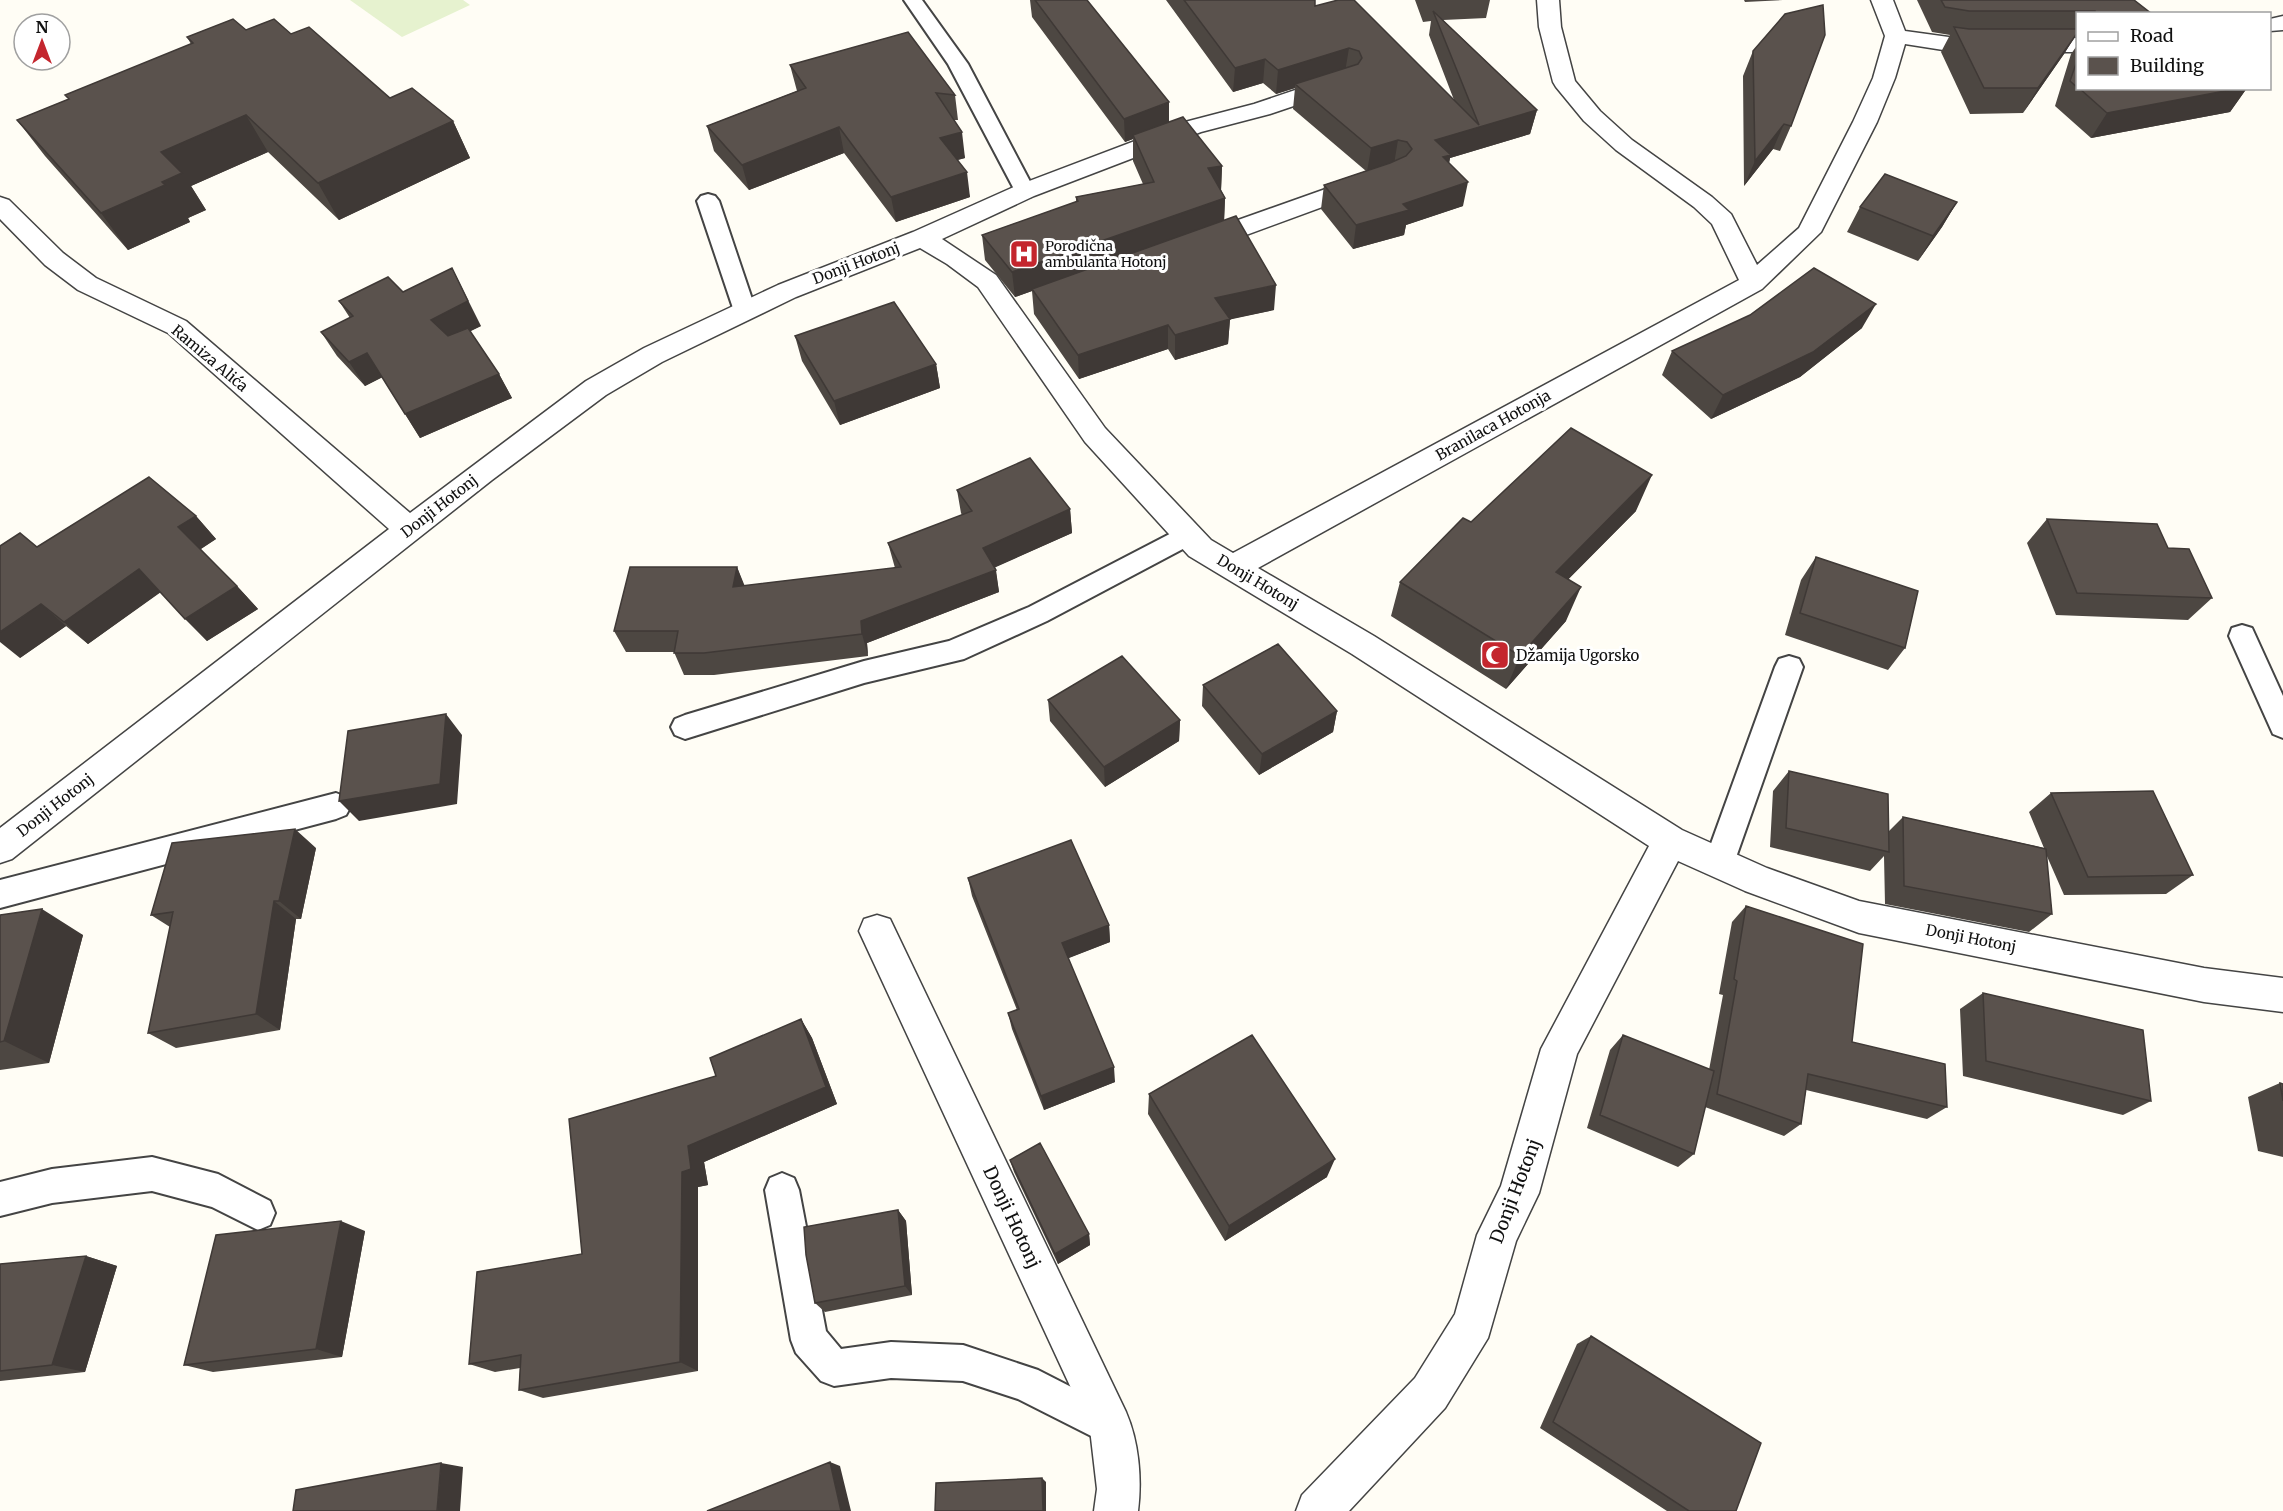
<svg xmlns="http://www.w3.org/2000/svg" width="2283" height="1511" font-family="Merriweather,serif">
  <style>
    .pitch { fill: #e6f2cf }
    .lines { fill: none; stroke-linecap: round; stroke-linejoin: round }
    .lane-casing { stroke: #444; stroke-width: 4 }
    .street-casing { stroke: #444; stroke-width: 3 }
    .lane { fill: #fff; fill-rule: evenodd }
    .street { fill: #fff; fill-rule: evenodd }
    .wall { fill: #4d4742 }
    .shaded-wall { fill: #3f3936 }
    .building { fill: #5a524d; stroke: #3f3936; stroke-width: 1.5 }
    .labels { text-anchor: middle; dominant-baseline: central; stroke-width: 6; stroke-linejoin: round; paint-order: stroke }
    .far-poi-label { font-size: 14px; fill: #111; stroke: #fff; text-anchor: start }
    .street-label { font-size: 15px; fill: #111; stroke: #fff }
    .poi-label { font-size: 15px; fill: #111; stroke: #fff; text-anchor: start }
    .near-street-label { font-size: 18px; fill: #111; stroke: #fff }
  </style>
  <rect width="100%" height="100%" fill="#fffdf5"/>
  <path class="pitch" d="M350,0h113l7,5 -68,32z"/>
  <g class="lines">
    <g class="lane-casing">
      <path id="lane" d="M904,0h18l46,64 67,127 -3,5 -7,2 -7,-2 -3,-5 -67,-127z
        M708,194l7,2 4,5 37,110 -3,5 -8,3 -8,-3 -3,-5 -37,-110 4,-5z
        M1187,525l9,3 4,7 -4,7 -149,79 -83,38 -100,24 -179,56 -10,-4 -4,-8 4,-8 10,-4 179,-54 85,-20 80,-34z
        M2242,625l10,3 31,68v42l-10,-4 -44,-98 3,-8z
        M1789,656l10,3 4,8 -69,196 -4,9 -11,4 -11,-4 -4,-9 71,-196 4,-8z
        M336,793l10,4 5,9 -5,9 -10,4 -336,89v-28z
        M152,1157l66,17 52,27 5,12 -5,12 -12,5 -46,-23 -60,-16 -100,12 -52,13v-34l52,-13z
        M782,1173l12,5 5,12 27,141 15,18 50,-7 72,3 75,25 86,44 6,13 -6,13 -13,6 -93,-47 -55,-18 -72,-3 -57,8 -13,-5 -25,-28 -5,-13 -26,-150 5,-12z"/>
    </g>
    <g class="street-casing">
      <path id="street" d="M1537,0h22l2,27 14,54 25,30 32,29 80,57 19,17 26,51 42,-37 54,-106 20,-44 12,-42 -14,-36h22l12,31 51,7h122v14h-122l-51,-8 -10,34 -18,44 -56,110 -59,57 -504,279 116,68 308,194 85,38 92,33 345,67 79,10v34l-79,-10 -345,-69 -114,-42 -67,-30 -101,193 -38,139 -23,48 -28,97 -43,70 -96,103h-53l6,-16 113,-117 40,-64 22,-79 24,-49 40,-137 108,-203 -297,-192 -163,-98 -104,-114 -107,-155 -31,-23 -27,-16 -124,49 -134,65 -56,33 -114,85 -480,379 -12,4v-35l389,-299 -221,-196 -90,-43 -33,-25 -45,-46v-22l9,3 54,53 33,25 90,43 224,192 176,-132 58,-33 134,-63 135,-53 103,-46 169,-64 69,-18 74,-25 8,-2 8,2 3,5 -3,5 -74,25 -69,18 -167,64 -92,43 54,36 109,153 106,112 22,13 506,-273 -27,-56 -18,-17 -78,-57 -32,-29 -28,-34 -3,-5 -14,-55z
        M2283,16v14l-13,1v-12z
        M1365,175l9,3 3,5 -3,5 -166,61 -9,2 -9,-2 -4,-6 4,-6z
        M877,915l13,4 236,493c13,30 16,67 12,99h-44l3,-22 -7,-60 -231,-498 5,-12z"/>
    </g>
    <use href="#lane" class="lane"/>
    <use href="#street" class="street"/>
  </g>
  <path class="wall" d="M1030,0h57l82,122 53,44 -1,24 4,8 -1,22 50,90 -44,9 -2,25 -53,16 -7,-11 -89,30 -45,-65 -2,-23 -17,6 -30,-37 -3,-25 94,-33v-5l67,-13 -10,-23v-22l-8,3 -93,-125z
    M1166,0h149v6l139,94 -25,-65 2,-14 -8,1 -8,-22h75l-4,18 -43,2 94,90 -7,24 -80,24 -1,5 14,43 -57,19 -2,10 -51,14 -32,-40 3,-24 42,-14 -73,-62 2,-21 -19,6 -13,-11 -30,9z
    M1744,0h39l-38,2z
    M1917,0h217l18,14h-74v22h-3l-11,18 -41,59 -53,1 -29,-62 9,-17 -18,-3z
    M246,30l45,4 99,64 63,23 17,37 -131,62 -71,-68 -77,34 15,24 -18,8 2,4 -62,28 -83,-94 -28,-36 52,-21 122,-55 -4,-7z
    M2078,44v44h169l-17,24 -139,26 -36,-32 16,-52z
    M1753,51l38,75 -11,25 -7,-2 -29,37 -1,-110z
    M790,65l165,30 3,25h-5l12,38 -7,2 12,37 -74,25 -52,-69 -95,37 -35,-39 -7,-25 90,-35z
    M1957,202l-15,25 -24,34 -71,-29 13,-25z
    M403,292l78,34 -11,5 29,43 13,24 -92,40 -38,-61 -17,9 -28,-30 -16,-24 29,-14 -11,-17z
    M1862,328l-62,49 -89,42 -49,-44 10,-24z
    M795,336l141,28 4,24 -100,37 -38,-64z
    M957,490l113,19 2,24 -77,34 4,25 -132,51 1,13 -154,19h-30l-10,-23h-48l-12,-21 123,-64 7,19 151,-18 -7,-25 74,-28 -1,-2z
    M1636,511l-68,68 -2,42 -60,68 -115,-73 9,-34 71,-60z
    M196,516l20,23 -15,10 36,37 21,23 -51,32 -47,-49 -72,52 -22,-18 -46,32 17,-111z
    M2047,519l121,29 44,50 -24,22 -132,-5 -29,-72z
    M1816,557l89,91 -17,22 -103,-35 16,-55z
    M1203,685l134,26 -4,21 -74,43 -57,-69z
    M1048,700l132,20 -1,21 -74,46 -55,-66z
    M1789,771l99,61 15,-15 141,31 -15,-36 22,-19 142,82 -27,19 -102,1 -18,-41 6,60 -23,18 -144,-28 -1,-48 -14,15 -100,-24 3,-56z
    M316,848l-15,71h-5l-16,111 -104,18 -28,-15 22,-106 -19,-12z
    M968,878l141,47 1,17 -42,16 47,124 -71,28 -32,-81 -4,-16 9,-3 -45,-114z
    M1746,906l106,136 95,65 -20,12 -121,-29 -5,34 -17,12 -79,-29 -11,47 -16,13 -91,-39 23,-78 13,-15 86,35 14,-75 -4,-1 13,-72z
    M0,915l83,20 -34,128 -49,7z
    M1983,993l168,108 -28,14 -160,-39 -3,-67z
    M801,1019l11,19 25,66 -133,58 4,23 -10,2v184l-155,27 -24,-8 1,-22 -25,4 -26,-8 113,-110z
    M2280,1083l3,1v73l-25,-6 -10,-54z
    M1149,1094l178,83 -102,64 -77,-127z
    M1010,1160l79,74 1,11 -32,19 -44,-92z
    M898,1210l8,11 6,74 -87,17 -10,-9z
    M365,1231l-23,126 -129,15 -29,-7z
    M86,1256l31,10 -32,106 -85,9v-117z
    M1591,1336l145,175h-69l-127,-83 37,-84z"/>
  <path class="shaded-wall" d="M2078,32l-14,22 -41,59 15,-25z
    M1349,48l-4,24 -50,12v4l-19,6 2,-24z
    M1265,59l-2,24 -30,9 2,-24z
    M2241,88h6l-17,24 -139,26 16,-25z
    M1169,102v24l-36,9v4l-8,3 -1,-23z
    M1537,110l-7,24 -80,24 -4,21 -11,-39z
    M246,115l22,37 -77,34 15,24 -18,8 2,4 -62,28 -27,-37 61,-31 -1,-30z
    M453,121l17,37 -131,62 -21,-37z
    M1784,124l-11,25 -29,37 11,-25z
    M839,127l5,26 -95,37 -7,-25z
    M962,132l3,26 -21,5 -4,-25z
    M1398,140l-4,24 -27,8 4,-24z
    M1222,166l-1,25 -13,-23z
    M967,172l3,25 -74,25 -5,-25z
    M1468,182l-5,24 -57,19 -2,10 -51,14 3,-24 47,-21z
    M1225,198l-1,25 -192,66v2l-17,6 -3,-25z
    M1957,202l-15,25 -24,34 15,-25z
    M452,268l29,58 -36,18 -14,-24z
    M1276,285l-2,25 -60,13 1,-25z
    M1876,304l-14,24 -62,49 -89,42 12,-24z
    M1230,319l-2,25 -53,16v-25z
    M1168,325v24l-89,30 -1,-24z
    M367,353l16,24 -18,9 -16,-24z
    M936,364l4,24 -100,37 -6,-24z
    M499,374l13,24 -92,40 -15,-24z
    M1652,475l-16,36 -94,95 14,-34z
    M1070,509l2,24 -85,38 -4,-23z
    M196,516l20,23 -17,11 -21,-23z
    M737,567l9,22 -13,-2z
    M139,569l22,23 -73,52 -24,-22z
    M996,570l3,22 -132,51 1,13 -6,-22 -1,-13z
    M237,586l21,23 -51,32 -22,-22z
    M1581,587l-15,34 -60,68 14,-33z
    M41,604l25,22 -46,32 -20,-16v-10z
    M1337,711l-4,21 -74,43 3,-21z
    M446,714l16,21 -5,69 -98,17 -20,-20z
    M1180,720l-1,21 -74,46 -1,-20z
    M295,829l21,19 -15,71 -22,-18z
    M274,901l22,18 -16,111 -24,-16z
    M42,909l41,26 -34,128 -45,-22z
    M1109,925l1,17 -46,18 -2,-17z
    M801,1019l11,19 25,66 -133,58 4,23 -10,2v184l-18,-9 2,-190 6,-26z
    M1114,1067l1,15 -71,28 -3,-14z
    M1335,1159l-8,18 -102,64 4,-15z
    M898,1210l8,11 6,74 -7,-9z
    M341,1221l24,10 -23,126 -26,-8z
    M1089,1234l1,11 -32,19 -3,-10z
    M86,1256l31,10 -32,106 -33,-7z
    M830,1462l10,4 11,45h-10z
    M441,1463l22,4 -3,44h-23z
    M1042,1478l4,4v29h-3z"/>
  <path class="building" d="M1035,0h52l82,102 -45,17z
    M1184,0h131v6l23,-6h16l125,125 -46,-114 104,99 -102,30 16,15 -8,2 25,25 -65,22 6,6 -53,15 -32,-40 66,-22 16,-7 6,-7 -5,-7 -9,-2 -27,8 -76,-64 63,-20 4,-6 -3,-7 -10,-3 -71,22 -13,-11 -30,9z
    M1941,0h193l18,14h-57v-3h-126l-24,-4z
    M1823,5l2,30 -34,91 -7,-2 -29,37 -2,-110 32,-37z
    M233,19l13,11 28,-11 17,15 18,-7 81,71 22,-10 41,33 -135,62 -72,-68 -85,37 21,21 -20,9 3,3 -64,28 -84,-93 52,-21 -4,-4 128,-52 -6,-6z
    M1954,27l15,2h109v3l-40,56h-54z
    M908,32l47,63 -19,-2 26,39 -22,6 27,34 -76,25 -52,-70 -97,38 -35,-39 99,-38 -16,-23z
    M2078,58v30l-8,-7z
    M2079,88h162l-134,25z
    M1183,117l39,49 -14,2 17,30 -213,74 -30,-37 96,-34 -2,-4 78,-15 -21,-47z
    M1885,174l72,28 -24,34 -73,-29z
    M1236,216l40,69 -61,13 15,21 -55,16 -7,-10 -90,30 -46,-66z
    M452,268l16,33 -37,19 17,16 20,-8 31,46 -94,40 -38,-61 -18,9 -28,-30 32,-16 -14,-15 49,-24 15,15z
    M1814,268l62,36 -63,48 -90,43 -51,-44 78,-36z
    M894,302l42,62 -102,37 -39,-65z
    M1571,428l81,47 -96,97 25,15 -61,69 -120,-74 63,-64 8,4z
    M1030,458l40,51 -87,39 13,22 -135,51 1,13 -158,19h-30l4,-22h-64l16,-64h107l-4,20 168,-20 -13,-24 84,-32 -15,-21z
    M149,477l47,39 -18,11 59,59 -52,33 -46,-50 -75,53 -23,-18 -41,28v-86l20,-13 17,14z
    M2047,519l110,5 11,24 21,1 23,49 -135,-5z
    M1816,557l102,34 -13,57 -105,-35z
    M1278,644l59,67 -75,43 -59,-69z
    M1122,656l58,64 -76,47 -56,-67z
    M446,714l-6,70 -101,17 9,-70z
    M1789,771l99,23 1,58 -103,-24z
    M2153,791l40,84 -105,2 -37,-84z
    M1903,817l143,32 6,65 -148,-28z
    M295,829l-16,72h-5l-18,113 -108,19 25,-121 -22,3 21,-72z
    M1071,840l38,85 -47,18 52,124 -73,29 -33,-83 11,-4 -51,-131z
    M1746,906l117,38 -11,98 93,22 2,43 -139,-33 -7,50 -84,-30 20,-113 -3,-2z
    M42,909l-38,132 -4,1v-127z
    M1983,993l160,37 8,71 -165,-40z
    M801,1019l25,68 -138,59 3,23 -9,3 -2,190 -161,28 2,-35 -52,9 8,-92 105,-18 -13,-135 147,-43 -6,-18z
    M1252,1035l83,124 -106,67 -80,-132z
    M1623,1035l91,36 -20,83 -94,-39z
    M2280,1083l3,1v17z
    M1040,1143l49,91 -34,20 -45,-94z
    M898,1210l7,76 -90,17 -9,-48 -2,-28z
    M341,1221l-25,128 -132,16 32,-130z
    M86,1256l-34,109 -52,6v-107z
    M1591,1336l170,107 -25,68h-47l-136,-89z
    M830,1462l11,49h-134z
    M441,1463l-4,48h-144l3,-21z
    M1042,1478l1,33h-108l1,-28z"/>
  <defs>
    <g id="hospital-square" transform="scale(1.5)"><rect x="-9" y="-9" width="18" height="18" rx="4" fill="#c4262e" stroke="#fff"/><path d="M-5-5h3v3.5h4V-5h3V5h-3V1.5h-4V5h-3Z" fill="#fff"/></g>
    <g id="mosque-square" transform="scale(1.5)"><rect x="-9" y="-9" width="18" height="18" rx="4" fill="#c4262e" stroke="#fff"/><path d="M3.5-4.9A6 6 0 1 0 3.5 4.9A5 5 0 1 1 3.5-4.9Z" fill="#fff"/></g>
  </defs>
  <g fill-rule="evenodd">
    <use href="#hospital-square" x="1024" y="254"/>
    <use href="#mosque-square" x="1495" y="655"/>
  </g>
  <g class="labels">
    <g class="far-poi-label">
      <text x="1045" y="246">Porodična<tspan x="1045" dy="16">ambulanta Hotonj</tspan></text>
    </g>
    <g class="street-label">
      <text transform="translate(856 263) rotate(-21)">Donji Hotonj</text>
      <text transform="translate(210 358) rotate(40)">Ramiza Alića</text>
      <text transform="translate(1493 425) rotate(-29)">Branilaca Hotonja</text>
      <text transform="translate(439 506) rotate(-38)">Donji Hotonj</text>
      <text transform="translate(1258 582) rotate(31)">Donji Hotonj</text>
      <text transform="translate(55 805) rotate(-38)">Donji Hotonj</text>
      <text transform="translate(1971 938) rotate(11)">Donji Hotonj</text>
    </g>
    <g class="poi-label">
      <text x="1516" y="655">Džamija Ugorsko</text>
    </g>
    <g class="near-street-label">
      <text transform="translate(1515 1191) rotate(-69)">Donji Hotonj</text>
      <text transform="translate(1012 1217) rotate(65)">Donji Hotonj</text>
    </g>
  </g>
  <rect x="2076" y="12" width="195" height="78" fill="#ffffff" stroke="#a0a0a0" stroke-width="1.5"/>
  <rect x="2088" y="32" width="30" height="9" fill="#ffffff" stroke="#a0a0a0" stroke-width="1.5"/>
  <text x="2130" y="42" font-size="18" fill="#111111">Road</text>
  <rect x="2088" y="57" width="30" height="18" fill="#5a524d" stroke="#a0a0a0" stroke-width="1.5"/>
  <text x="2130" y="72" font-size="18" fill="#111111">Building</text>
  <g transform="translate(42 42)"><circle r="28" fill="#ffffff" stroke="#a0a0a0" stroke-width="1.5"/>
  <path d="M0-4.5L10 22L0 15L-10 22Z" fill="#c4262e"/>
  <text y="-9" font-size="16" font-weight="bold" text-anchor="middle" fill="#111111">N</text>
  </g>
</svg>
